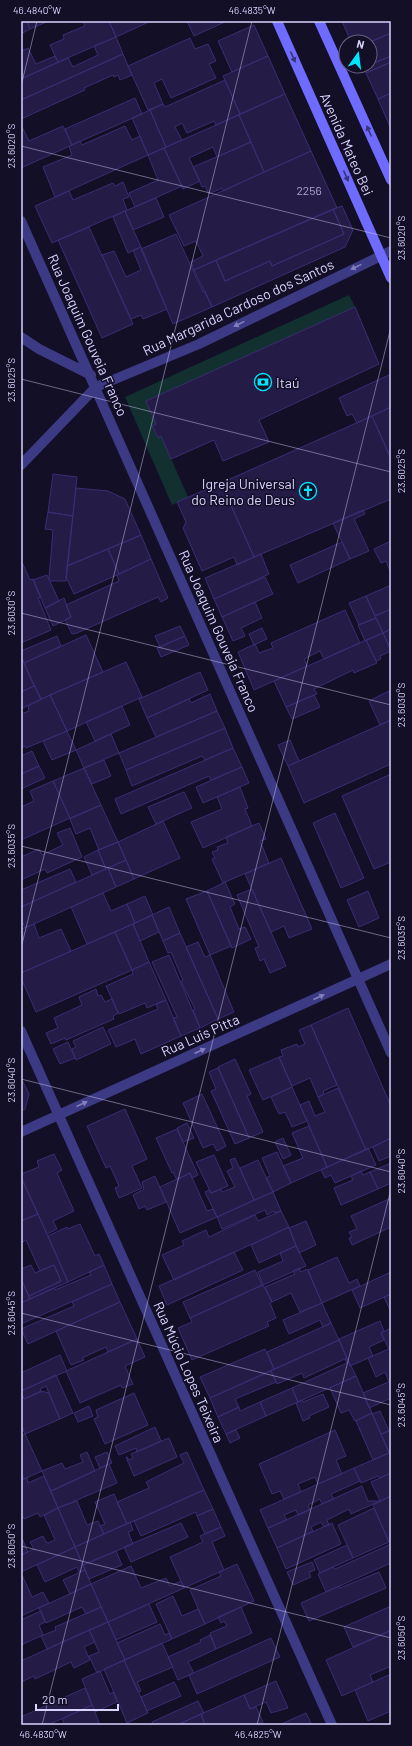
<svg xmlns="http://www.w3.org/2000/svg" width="412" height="1746" font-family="Barlow,sans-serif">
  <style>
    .green { fill: #12302f }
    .building { fill: #241b47; stroke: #3b2d73 }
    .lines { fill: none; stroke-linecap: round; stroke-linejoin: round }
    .minor { stroke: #3d3a85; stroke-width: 10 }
    .secondary { stroke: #6f6bff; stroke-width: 10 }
    .oneway { fill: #38347d }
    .oneway2 { fill: #837fbc }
    .ticks { fill: none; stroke: #d9d4ff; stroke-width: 1; stroke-opacity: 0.45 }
    .labels { text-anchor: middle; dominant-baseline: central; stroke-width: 3; stroke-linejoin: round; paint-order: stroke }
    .number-label { font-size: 12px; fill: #aca6d1 }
    .street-label { font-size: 14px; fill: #d9d4ff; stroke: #130f26 }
    .poi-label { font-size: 14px; fill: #d9d4ff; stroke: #130f26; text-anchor: start }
    .neatline { fill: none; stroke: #d9d4ff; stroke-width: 1.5 }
    .ticks-label { font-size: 10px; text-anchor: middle; fill: #d9d4ff }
  </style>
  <rect width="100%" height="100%" fill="#130f26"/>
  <path class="green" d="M349,295l6,12 -209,94 10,23 -4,2 5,12 4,-2 27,61 -16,8 -47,-108z"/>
  <path class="building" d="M21,21h6l3,8 -9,5z
    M27,21h22l-19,8z
    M83,21h26l7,16 -58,25 -8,-17 14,-6 -1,-4 22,-9z
    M109,21h42l-35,16z
    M187,21h40l-33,15z
    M342,21h49v12l-21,9h-19z
    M254,25l14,31 -36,16 -14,-31z
    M391,33v23l-17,7 -4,-9v-12z
    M116,37l7,17 -102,46v-21l47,-21 5,9 25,-12 -4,-9z
    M190,38l5,11 13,-5 8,17 -7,3 7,14 -45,20 -9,-19 -8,4 9,21 -15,6 -20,-44z
    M28,48l8,16 19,-8 3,6 -37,17v-28z
    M123,54l9,21 -12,5 -2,-5 -4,2 -1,-2 -29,13 1,2 -64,29v-19z
    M370,54l4,9 17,-7v6l-25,11 -3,-7h7z
    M268,56l17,38 -45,20 -17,-38z
    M391,62v31l-13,6 -12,-26z
    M225,80l15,34 -24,11 -2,-4 -27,12 -5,-10 -7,4 7,13 -16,7 -16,-37 13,-6 2,3z
    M391,93v36l-13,-30z
    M285,94l26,57 -47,21 -25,-57z
    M135,98l7,16 -70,31 -7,-16z
    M150,110l16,37 -18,8 -16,-37z
    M239,115l12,27 -34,15 -4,-10 -24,11 11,23 -17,8 -19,-41z
    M21,125l8,16 34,-15 9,19 -51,23z
    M125,126l7,14 8,-4 8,19 -93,42 -12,-30 29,-12 -3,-9 11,-5 2,4z
    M251,142l13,30 -41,19 -1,-3 -13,6 -4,-8 -3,1 -9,-20z
    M164,148l18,38 -47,21 -6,-14 29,-13 -10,-25z
    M311,151l26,57 -143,62 -3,-8 12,-6 -7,-15 -12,5 -15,-31z
    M123,182l6,15 -6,2 4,11 -75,33 -17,-37 34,-15 4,9 40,-17 2,3z
    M156,198l8,19 -31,13 -8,-19z
    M342,206l11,24 -8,17 -133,60 -18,-37 22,-10 9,21 45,-20 2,5 72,-32 -11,-25z
    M333,209l11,25 -72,32 -2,-5 -45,20 -9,-21z
    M125,211l16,36 -13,6 -15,-36z
    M89,227l44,97 -31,14 -44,-98z
    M176,234l27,58 2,-1 7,16 -39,17 -32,-75z
    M141,247l26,62 -24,10 -2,-4 -10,4 -29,-64 12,-4 12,26 15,-7 -8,-20z
    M355,307l24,57 -120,56 10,22 -46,19 -9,-21 -43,19 -10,-23 -3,2 -6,-12 4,-2 -10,-23z
    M391,374v33l-34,16 -5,-9 -5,2 -8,-18z
    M391,407v52l-19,-43z
    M372,416l19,43v40l-137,58 -33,-74z
    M53,474l24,3 -4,39 -25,-4z
    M221,483l33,74 -17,8 -3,-8 -32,14 -19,-43 3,-6 -9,-20z
    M76,488l32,3 17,8 16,36 -74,31z
    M363,510l2,4 -11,5 15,32 -19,8 -17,-36z
    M48,512l25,4 -7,65h-16l-1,-3 4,-48 -8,-1z
    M141,535l10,24 -32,15 -11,-25z
    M391,541v32l-5,-12 -5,2 -7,-14z
    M342,542l8,17 -52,24 -8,-18z
    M108,549l11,25 -45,20 -8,-17 1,-11z
    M261,554l8,20 -55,25 -9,-21z
    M151,559l17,39 -7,4 -3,-5 -81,36 -5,1 -7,-14 6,-3 -5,-12 53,-24 -2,-6z
    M21,560l9,20 3,-1 8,18 -3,1 13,32 -30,13z
    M47,575l12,26 -14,7 -12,-28z
    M265,577l8,17 -51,23 -8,-18z
    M391,585v24l-16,7 -9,-20z
    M366,596l10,22 -17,7 -10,-22z
    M64,598l7,19 -18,9 -8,-18z
    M255,602l7,16 -21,10 4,8 -12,5 -11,-24z
    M391,609v20l-8,4 -8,-17z
    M345,610l15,33 -36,16 -4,-8 -16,8 3,7 -53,24 -16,-38 17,-8 4,9 14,-5 -2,-5z
    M376,618l7,15 -18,8 -7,-16z
    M180,626l5,10 -25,11 -5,-11z
    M262,628l5,11 -13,6 -5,-11z
    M391,629v21l-8,-17z
    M383,633l8,18 -11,5 1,3 -5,2 -10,-21z
    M86,635l17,37 -62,27 -17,-36z
    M57,636l4,10 -37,17 -3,-7v-5z
    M185,636l4,9 -28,12 -4,-9z
    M366,640l11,23 -23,10 -1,-3 -39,19 3,5 -31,13 -12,-26z
    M21,656l13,30 -13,6z
    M126,662l16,35 -75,34 -17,-36z
    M200,672l8,18 -61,28 -8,-19z
    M34,686l7,13 -20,10v-17z
    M391,690v30l-11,5 -11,-24z
    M210,694l7,17 -61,26 -9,-19 42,-19 2,4z
    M50,695l17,36 -41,17 -1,-2 -4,2v-34l8,-3 -1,-5z
    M314,695l6,12 -28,12 -6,-12z
    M122,706l8,19 -35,16 -9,-19z
    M217,711l8,17 -99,42 -7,-17z
    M391,720v44l-87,39 -16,-37z
    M225,728l8,20 -28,12 -3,-4 -70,30 -6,-16z
    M67,731l9,19 -24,10 -9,-19z
    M111,734l8,19 -35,15 -8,-18z
    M290,740l9,21 -11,5 -10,-21z
    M233,748l9,19 -31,13 -2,-4 -88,38 -6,-15z
    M32,751l7,15 -18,8v-18z
    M104,760l7,16 -19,8 -8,-16z
    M39,766l6,12 -24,11v-15z
    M242,767l7,16 -46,20 -7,-16z
    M84,768l17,37 -31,13 -17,-37z
    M391,774v88l-17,7 -32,-73z
    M53,781l17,37 -49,22v-33l13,-6 -4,-10z
    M240,787l8,21 -3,1 7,17 -49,22 -12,-26 31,-13 -5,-12z
    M184,792l8,16 -36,16 -8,-17z
    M101,805l17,37 -19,8 -9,-22 -14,6 -6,-15z
    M335,813l29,65 -23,10 -28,-65z
    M163,821l17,37 -46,21 -16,-37z
    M259,823l7,16 -6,2 9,22 -46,20 -11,-24 3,-1 -3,-6 6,-2 -1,-3 11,-4 -2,-6z
    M70,828l12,29 -35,16 -2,-4 -24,11v-23l18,-8 3,6 21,-10 -6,-12z
    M118,842l8,18 -20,9 -8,-19z
    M98,850l8,19 -14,6 -8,-18z
    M281,858l31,71 -23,9 -5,-12 -13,6 -26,-58z
    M126,860l8,19 -18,8 -8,-19z
    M108,868l8,19 -91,41 -4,-9v-12z
    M70,869l6,13 -55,25v-17z
    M225,882l10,22 -5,3 9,22 6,-2 6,12 -19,9 -25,-57z
    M252,889l34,77 -16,7 -6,-14 -4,2 -5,-13 4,-1 -22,-52z
    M207,891l24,55 -21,9 -24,-56z
    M368,891l11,27 -20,9 -12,-27z
    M103,893l8,18 16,-7 8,19 -48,21 -16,-37z
    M145,896l8,19 -18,8 -8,-19z
    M169,907l11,26 -17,8 -11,-26z
    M152,915l7,17 -19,9 -7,-17z
    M34,924l5,14 22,-9 10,22 -50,22v-44z
    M133,924l16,38 -17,8 -17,-38z
    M115,932l17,38 -96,42 -15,-34v-5z
    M180,933l38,86 -18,9 -7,-18 2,-1 -14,-28 2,-1 -12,-28 -3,1 -5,-12z
    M198,942l7,15 5,-2 24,57 -16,7 -32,-72z
    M169,955l31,73 -19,8 -8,-18 4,-1 -25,-55z
    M149,962l17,38 -19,8 -2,-5 -26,11 -13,-28 27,-12 -1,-4z
    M96,989l2,7 3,-1 4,7 7,-3 6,14 -5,3 1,3 -48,21 -1,-2 -14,6 -5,-11 12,-5 -4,-10 28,-13 -3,-8z
    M166,1000l15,36 -40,18 -6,-15 -19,8 -8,-17 50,-21 -2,-5z
    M348,1008l43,98v32l-25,12 -55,-125z
    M311,1025l26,60 -14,6 1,3 -6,3 -8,-19 -18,8 -13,-29 4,-1 -2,-6 16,-6 1,3 7,-3 -6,-14z
    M103,1027l8,17 -35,16 -4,-11 4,-2 -3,-6z
    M68,1042l7,16 -15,6 -7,-15z
    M279,1057l13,30 -29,13 -14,-30z
    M235,1059l16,35 -4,2 16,36 -14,6 -31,-71z
    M218,1068l31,70 -14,6 -24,-53 5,-2 -7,-17z
    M21,1078l8,16 -4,15 -4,2z
    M292,1087l15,34 -15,6 -7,-15 -6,2 -8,-17z
    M338,1088l28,62 -39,17 -27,-62 9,-4 6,15 10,-4 -7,-15z
    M202,1094l24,52 -9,5 -4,-7 -10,4 -20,-45z
    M125,1109l22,50 -15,7 10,22 -23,10 -4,-10 4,-2 -9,-20 -4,2 -19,-42z
    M187,1123l7,15 -11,4 -6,-14z
    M309,1126l18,41 -36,16 -8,-17 20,-8 -11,-25z
    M177,1129l21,46 -6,3 -2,-5 -13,7 -4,-8 -1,1 -16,-35z
    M283,1138l8,17 -8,4 -8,-17z
    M391,1138v18l-12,5 -6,-14z
    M368,1148l8,17 -41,18 -4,-8 -6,3 -4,-8z
    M277,1152l14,31 -18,9 -7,-14 4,-2 -8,-18z
    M54,1154l8,16 -5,3 17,38 -21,10 4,8 -10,5 -26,-57v-3l18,-7 -2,-6z
    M214,1155l14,31 -17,7 -15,-31z
    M235,1158l19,42 -37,17 -12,-25 4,-2 2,3 10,-4 1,3 13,-5 -8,-16 6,-3 -3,-8z
    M258,1160l15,32 -19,8 -14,-32z
    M391,1163v20l-13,6 -8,-17z
    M361,1171l2,4 7,-3 8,17 -37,16 -7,-17 19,-8 -2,-4z
    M190,1173l17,38 6,-2 4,8 -37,16 -20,-46z
    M155,1176l11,26 -19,8 -2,-4 -6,3 -6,-14 11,-6 -2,-7z
    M21,1177l17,37 -17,7z
    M273,1192l8,19 -6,2 -1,-2 -7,4 -2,-5 -43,19 -5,-12z
    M391,1198v29l-39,18 -3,-7 3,-1 -3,-5 8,-3 -6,-13z
    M281,1211l8,16 -115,53 -12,-25 22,-10 -2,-4 24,-11 3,7 46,-22 3,6z
    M38,1214l30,68 -38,17 -1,-3 32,-15 -7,-16 -14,6 -14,-31 -5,3v-22z
    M306,1221l10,24 -17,8 -10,-25z
    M80,1224l15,32 4,-2 5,11 -36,17 -20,-46 19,-9 1,2z
    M289,1227l7,19 -37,17 -8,-18z
    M296,1246l10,20 -43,19 -5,-13 25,-11 -3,-8z
    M234,1252l9,18 -76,35 -8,-19z
    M337,1257l12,26 8,-4 3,7 -38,17 -14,-33z
    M31,1265l4,8 19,-8 7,16 -32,15 -8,-17v-10z
    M104,1265l8,19 -91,40v-21l33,-15 1,2 36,-15 -2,-3z
    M299,1268l2,4 6,-3 15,34 -22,9 -9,-19 -19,9 -7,-15 30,-13 -2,-3z
    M255,1270l7,15 -72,33 -7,-16z
    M391,1272v22l-31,14 -8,-18z
    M21,1279l9,20 -9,4z
    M112,1284l8,18 -92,42 -7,-15 53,-23 -2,-4z
    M263,1285l9,17 -2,1 6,15 -9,4 2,4 -77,34 -14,-32 14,-6 -2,-4z
    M391,1294v18l-7,-15z
    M120,1302l17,37 -29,13 -2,-5 -24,11 2,2 -13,5 -15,-34z
    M322,1303l9,20 -8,4 -3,-7 -31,14 -6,-14z
    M380,1321l4,10 -3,2 3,7 -15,7 4,9 -23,10 -11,-27z
    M331,1323l8,17 -65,29 -7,-17z
    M391,1328v20l-2,1 -8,-16z
    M137,1339l8,18 -20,9 8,18 -11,4 -1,-3 -41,18 -14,-32z
    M339,1340l8,18 -43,20 -2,-5 -25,11 -6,-13z
    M391,1348v33l-2,1 -4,-10 -9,5 -8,-19z
    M265,1349l9,20 -64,29 -10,-21z
    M60,1355l7,16 -46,20v-18z
    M347,1358l9,18 -58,26 -6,-14 55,-25 -2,-3z
    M271,1371l5,11 -41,17 4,8 -21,10 -8,-19z
    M56,1375l17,38 -13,6 -14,-33 -6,3 1,3 -17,7 -3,-6v-2z
    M356,1376l16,37 -17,8 -6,-11 -8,3 -11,-25z
    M391,1381v17l-22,10 -6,-15z
    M292,1388l6,14 -32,14 -6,-14z
    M41,1391l8,2 11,26 -35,15 -4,-10v-31l3,6z
    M134,1393l14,32 -43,19 -11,-25 4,-2 -2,-7z
    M323,1394l6,13 -20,9 1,2 -7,3 -7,-18 6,-3 1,2z
    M260,1402l6,14 -40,18 -8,-17 21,-10 1,4z
    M89,1406l4,10 -15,6 -4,-9z
    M380,1411l9,20 -8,3 -9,-20z
    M372,1413l17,40 -16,7 -17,-39z
    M155,1427l6,14 -24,11 -1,-4 -17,7 -4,-9z
    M236,1430l4,8 -10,5 -4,-9z
    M335,1430l11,26 -10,4 6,14 -24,10 -3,-7 -17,7 3,8 -17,7 -4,-8 -8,3 -13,-30z
    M391,1430v21l-2,1 -8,-18z
    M25,1434l17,37 -18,8 -3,-6v-37z
    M169,1438l8,19 -43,19 -8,-19h1l2,3 4,-2 -2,-4z
    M87,1452l8,19 -44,20 -9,-20 20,-8 3,6 18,-7 -3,-7z
    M107,1452l5,11 -12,5 -5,-11z
    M187,1452l17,38 -77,34 -10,-22 32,-14 -3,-6 38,-19 -4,-8z
    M389,1453l2,4v16l-11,5 -2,-2 -17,7 -7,-15z
    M109,1464l8,19 -59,25 -7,-17z
    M354,1468l6,13 -29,13 3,5 -12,5 -2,-5 -12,6 2,5 -12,5 -2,-5 -12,5 3,5 -19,8 -8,-18z
    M391,1473v23l-11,5 -9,-19z
    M44,1476l14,32 -18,9 -2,-4 -14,6 -3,-6v-33l6,-2 1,5z
    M362,1486l6,15h12l-29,13 -2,-5 -22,11 2,5 -5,2 -3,-5 -10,5 2,4 -36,17 -9,-20z
    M204,1490l9,19 -16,7 -1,-4 -55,24 -7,-15z
    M114,1494l13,30 -23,10 -4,-8 5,-2 -10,-22z
    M391,1496v45l-2,1 -16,-37z
    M77,1501l10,24 11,-4 6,13 -29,13 -17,-39z
    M58,1508l17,39 -54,25v-17l13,-6 -4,-7 13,-6 3,6 2,1 7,-3 -11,-25z
    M374,1508l15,34 -36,16 -15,-33z
    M213,1509l8,18 -16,7 -8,-18z
    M130,1522l3,8 -5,2 5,12 -50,21 -8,-18z
    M181,1523l7,14 -57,25 -7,-15z
    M332,1523l9,21 -55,25 -9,-21z
    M221,1527l4,9 -13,6 12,28 -40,18 -14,-31 33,-15 -3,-6z
    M21,1536l7,16 -7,3z
    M391,1544v19l-65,29 -8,-18 15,-7 2,2z
    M347,1545l6,13 -33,15 -6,-13z
    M75,1547l10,23 -6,2 -2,-5 -32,15 -8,-17z
    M116,1551l6,14 -33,14 -6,-14z
    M312,1562l3,8 -6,2 2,5 -18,8 -6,-13z
    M237,1564l17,37 -49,23 -15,-34 31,-14 -2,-4z
    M131,1566l10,22 25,-10 4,8 11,-5 3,7 -76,34 -17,-38z
    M85,1570l6,14 -21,10 -7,-14z
    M379,1572l7,16 -77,33 -8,-18 38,-17 1,2z
    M21,1575h1l10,22 11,-5 6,11 -28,13z
    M91,1584l10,23 -15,7 -4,-7 -36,16 -7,-15z
    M173,1596l9,20 16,-7 7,15 -33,15 -16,-35z
    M149,1604l8,18 -41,18 -8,-18z
    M391,1606v24l-38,17 -9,-20z
    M101,1607l7,15 -61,27 -6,-13 15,-6 -1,-3z
    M241,1607l11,26 -36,16 -6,-16 17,-7 -3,-5 -3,2 -3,-6z
    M41,1611l4,11 -6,3 4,10 -22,10v-25z
    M108,1622l17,38 -28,13 -8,-17 10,-4 -10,-22z
    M160,1624l5,11 4,-2 3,6 -47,21 -8,-17z
    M89,1630l6,12 -11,5 6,13 -16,8 -3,-6 -36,17 -1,-3 -13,6v-21z
    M390,1631l1,42 -2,-6 -19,8 3,7 -31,14 -16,-36z
    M210,1635l6,14 -28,13 6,11 -16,7 -10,-23 33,-15 -1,-2z
    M271,1638l9,19 -83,37 -8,-19z
    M162,1643l11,24 -36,15 4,9 -3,1 -14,-32z
    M124,1660l24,53 -21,10 -23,-54z
    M100,1671l10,23 3,-2 4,10 -22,10 -13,-33z
    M391,1674v37l-23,10 -13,-31z
    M276,1681l12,27 -17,5 -5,-11 -16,7 -6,-14z
    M174,1682l7,14 -34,15 -6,-14z
    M85,1688l7,17 -44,20h-27v-8z
    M244,1695l6,14 6,-2 7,15 -6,3h-52l-4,-11z
    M198,1701l6,12 -27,12h-24l-1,-3z
    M92,1705l8,20h-35l-3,-6z
    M306,1713l5,10 -4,2h-28z
    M201,1714l4,11h-28z"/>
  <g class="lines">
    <path class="minor" d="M21,221l370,832
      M21,337l18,12 52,26
      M21,465l75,-78 103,-43 192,-93
      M21,1031l311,694
      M21,1132l370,-168"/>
    <path class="secondary" d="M277,21l114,257
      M319,21l72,159"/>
  </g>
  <defs><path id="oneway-solid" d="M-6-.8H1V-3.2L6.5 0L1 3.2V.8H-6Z"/></defs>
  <g class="oneway">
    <use href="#oneway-solid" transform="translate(293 57) rotate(66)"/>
    <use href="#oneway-solid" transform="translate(369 131) rotate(-114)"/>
    <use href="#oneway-solid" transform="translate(346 176) rotate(66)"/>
  </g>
  <g class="oneway2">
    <use href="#oneway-solid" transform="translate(356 267) rotate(154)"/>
    <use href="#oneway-solid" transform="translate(239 324) rotate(154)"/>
    <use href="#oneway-solid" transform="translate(319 997) rotate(-24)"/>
    <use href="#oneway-solid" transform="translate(200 1051) rotate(-24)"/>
    <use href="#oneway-solid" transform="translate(82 1104) rotate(-24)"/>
  </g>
  <path class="ticks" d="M21,86l16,-65M21,146l370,92M21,379l370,93M21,613l370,92M21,846l370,92M21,948l231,-927M21,1079l370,93M21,1313l370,92M21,1546l370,92M42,1725l349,-1398M257,1725l134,-536"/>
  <defs>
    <g id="bank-ring" transform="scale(0.9)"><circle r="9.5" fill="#130f26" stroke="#00e5ff" stroke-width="1.5"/><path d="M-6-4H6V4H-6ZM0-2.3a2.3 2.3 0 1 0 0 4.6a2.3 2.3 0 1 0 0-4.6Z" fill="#00e5ff"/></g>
    <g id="church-ring" transform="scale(0.9)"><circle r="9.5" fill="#130f26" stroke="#00e5ff" stroke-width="1.5"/><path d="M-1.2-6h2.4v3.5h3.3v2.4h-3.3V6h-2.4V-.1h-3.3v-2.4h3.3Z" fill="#00e5ff"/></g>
  </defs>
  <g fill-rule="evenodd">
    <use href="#bank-ring" x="263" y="382"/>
    <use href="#church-ring" x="308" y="491"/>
  </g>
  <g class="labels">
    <g class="number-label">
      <text x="309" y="190">2256</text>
    </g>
    <g class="street-label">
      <text transform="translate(347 144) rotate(66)">Avenida Mateo Bei</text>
      <text transform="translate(238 307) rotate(-25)">Rua Margarida Cardoso dos Santos</text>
      <text transform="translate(88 335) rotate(66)">Rua Joaquim Gouveia Franco</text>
      <text transform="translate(219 631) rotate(66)">Rua Joaquim Gouveia Franco</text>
      <text transform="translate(200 1035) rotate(-24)">Rua Luis Pitta</text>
      <text transform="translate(189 1372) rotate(66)">Rua Múcio Lopes Teixeira</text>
    </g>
    <g class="poi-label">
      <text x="276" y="382">Itaú</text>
      <text x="295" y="483" text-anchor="end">Igreja Universal<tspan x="295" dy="16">do Reino de Deus</tspan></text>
    </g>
  </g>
  <rect width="412" height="1746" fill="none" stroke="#130f26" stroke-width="44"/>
  <g transform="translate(358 54) rotate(14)"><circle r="19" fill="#130f26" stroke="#625e7d"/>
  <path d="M0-3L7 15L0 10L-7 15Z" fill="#00e5ff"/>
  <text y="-6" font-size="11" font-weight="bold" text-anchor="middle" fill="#d9d4ff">N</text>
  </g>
  <path d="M36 1704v6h82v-6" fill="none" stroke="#d9d4ff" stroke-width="2"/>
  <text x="42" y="1704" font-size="12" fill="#d9d4ff" stroke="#130f26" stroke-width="3" paint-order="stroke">20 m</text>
  <rect x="22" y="22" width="368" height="1702" class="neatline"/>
  <g class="ticks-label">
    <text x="37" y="14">46.4840°W</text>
    <text x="252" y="14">46.4835°W</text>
    <text transform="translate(11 146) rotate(-90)" y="4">23.6020°S</text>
    <text transform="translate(401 238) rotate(-90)" y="4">23.6020°S</text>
    <text transform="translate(11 380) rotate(-90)" y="4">23.6025°S</text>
    <text transform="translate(401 471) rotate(-90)" y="4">23.6025°S</text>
    <text transform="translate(11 613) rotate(-90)" y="4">23.6030°S</text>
    <text transform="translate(401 705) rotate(-90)" y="4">23.6030°S</text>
    <text transform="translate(11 846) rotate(-90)" y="4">23.6035°S</text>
    <text transform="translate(401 938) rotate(-90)" y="4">23.6035°S</text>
    <text transform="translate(11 1080) rotate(-90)" y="4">23.6040°S</text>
    <text transform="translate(401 1171) rotate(-90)" y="4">23.6040°S</text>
    <text transform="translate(11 1313) rotate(-90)" y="4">23.6045°S</text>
    <text transform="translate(401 1405) rotate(-90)" y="4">23.6045°S</text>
    <text transform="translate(11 1546) rotate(-90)" y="4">23.6050°S</text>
    <text transform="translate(401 1638) rotate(-90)" y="4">23.6050°S</text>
    <text x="43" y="1738">46.4830°W</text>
    <text x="258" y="1738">46.4825°W</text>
  </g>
</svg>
